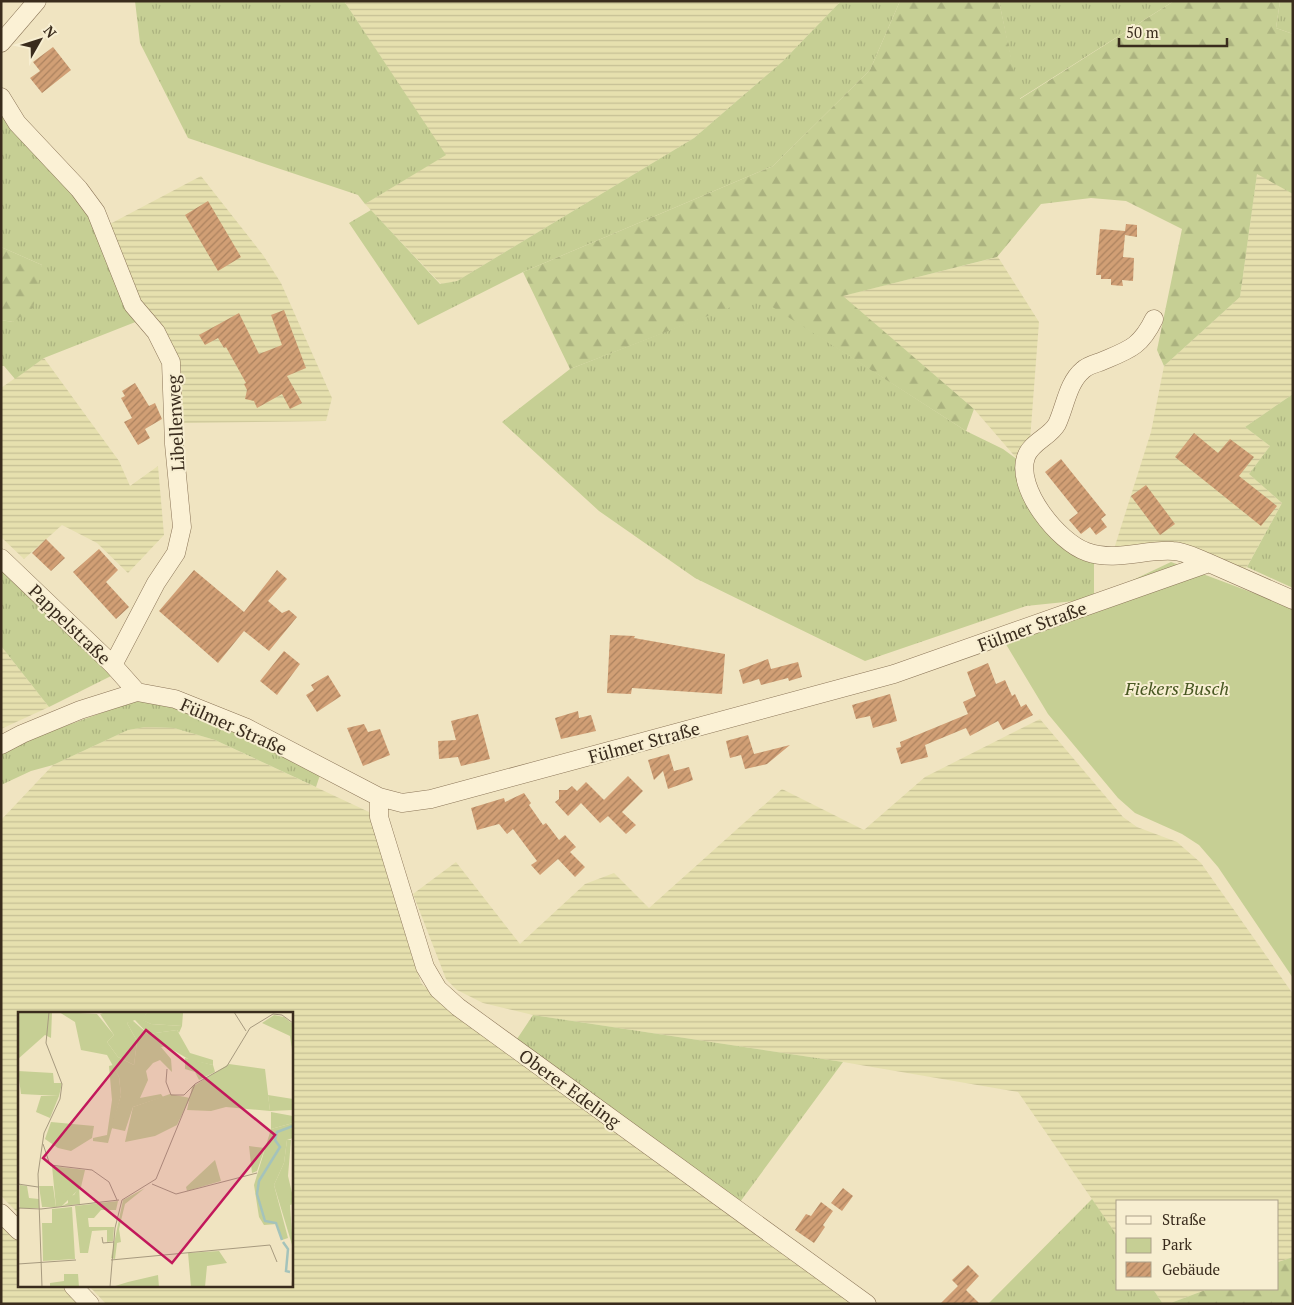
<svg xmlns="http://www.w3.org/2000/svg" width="1294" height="1305" font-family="'PT Serif',serif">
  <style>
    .farmland { fill: url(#farmland-rules) }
    .grass { fill: url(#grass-tufts) }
    .forest { fill: url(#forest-firs) }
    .park { fill: #c6cf94 }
    .building { fill: url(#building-hatch) }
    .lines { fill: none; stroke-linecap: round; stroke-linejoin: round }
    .minor-casing { stroke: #8b7558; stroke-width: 19 }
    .minor { stroke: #fbf1d5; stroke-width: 18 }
    .labels { text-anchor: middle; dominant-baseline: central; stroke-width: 4; stroke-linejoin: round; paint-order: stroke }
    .street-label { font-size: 18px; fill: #3a2c1d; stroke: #f7eed1 }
    .park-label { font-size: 18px; font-style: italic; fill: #485722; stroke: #f7eed1 }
    .inset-river { fill: none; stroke: #a4c3bb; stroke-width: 2.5 }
    .inset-road { fill: none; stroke: #a79a7f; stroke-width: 1 }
    .view { fill: #c2185b; fill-opacity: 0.15; stroke: #c2185b; stroke-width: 2.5 }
    .inset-edge { fill: none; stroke: #3a2c1d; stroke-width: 2.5 }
  </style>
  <defs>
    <pattern id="farmland-rules" width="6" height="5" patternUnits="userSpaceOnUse" patternTransform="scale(1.25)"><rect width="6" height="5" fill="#e6e0ae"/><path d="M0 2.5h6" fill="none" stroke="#c6c095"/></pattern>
    <pattern id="grass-tufts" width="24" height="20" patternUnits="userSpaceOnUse" patternTransform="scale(1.25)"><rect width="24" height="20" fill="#c6cf94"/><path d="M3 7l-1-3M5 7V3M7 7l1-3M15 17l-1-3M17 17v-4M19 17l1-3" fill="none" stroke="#abb27f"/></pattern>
    <pattern id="forest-firs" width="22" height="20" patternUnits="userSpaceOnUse" patternTransform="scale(1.25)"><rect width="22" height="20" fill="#c6cf94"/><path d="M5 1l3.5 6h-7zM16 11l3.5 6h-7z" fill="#abb27f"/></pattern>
    <pattern id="building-hatch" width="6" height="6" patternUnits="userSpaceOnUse" patternTransform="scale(1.25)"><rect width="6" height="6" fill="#d19f75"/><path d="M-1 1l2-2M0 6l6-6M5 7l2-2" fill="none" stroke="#ab825f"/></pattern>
  </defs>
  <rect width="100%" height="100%" fill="#f0e4c1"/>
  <path class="farmland" d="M344,1h497l-59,61 -88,76 -237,143 -16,3 -76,-80 80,-49z
    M1257,173l36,21v200l-48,33 25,19 -21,28 33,29 -38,69 -130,-23 37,-117 13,-66 76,-69z
    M201,176l62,79 18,28 51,115 -6,23 -145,2 -5,-68 -36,-54 -32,-76z
    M998,257l41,65 -9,118 -12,20 -44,-51 -132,-113z
    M44,358l75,103 11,25 28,-20 6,69 -36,38 -31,-30 -35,-18 -38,34 -23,-22v-149z
    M1,646l48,61 -48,22z
    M1040,719l83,98 14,10 40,15 24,21 92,131v263l-15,5v-61h-160v36l-100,-145 -175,-30 -310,-47 -50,-12 -26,-13 -11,-11 -33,-85 43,-32 64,82 65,-60 29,-11 35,35 133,-119 82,41 61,-53z
    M146,727l28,1 41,12 154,72 52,171 24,23 410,298h-749l-17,-18h202v-272h-272v200l-18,-18v-376l52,-55 75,-35z
    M1,1225l18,17v44h43l17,18h-78z
    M1153,1289h55l-40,15h-5z"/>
  <path class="grass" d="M135,1h209l102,154 -81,49 -7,-9 -170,-57 -48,-95z
    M841,1h59l-30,69 -97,96 -250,106 -105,53 -69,-102 22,-13 69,74 17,-3 237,-143 88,-76z
    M999,1h175l-155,98z
    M1280,1h13v33l-17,-6z
    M1,103l80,97 57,121 -94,37 -29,21 -11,-13h-3v-46l12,2 29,-57 -41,-18z
    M757,296l209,135 37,18 15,11 1,19 75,80v40l-68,7 -161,55 -170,-83 -96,-67 -97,-89 68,-53z
    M1293,394v194l-46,-21 35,-64 -33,-29 21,-28 -25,-19z
    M1,568l110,108 -62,31 -48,-61z
    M140,699l36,6 69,28 76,39 -5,15 -101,-47 -41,-12 -28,-1 -18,3 -75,35 -22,6 -30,14v-31l23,-13z
    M533,1015l310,47 -103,140 -225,-160z
    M1092,1199l26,38v52h35l10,15h-175z"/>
  <path class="forest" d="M900,1h99l21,98 154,-98h106l-4,27 17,6v160l-36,-20 -17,123 -76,69 -7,-16 25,-121 -56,-28 -35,-3 -50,6 -44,53 -154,39 131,113 -8,22 -209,-134 -187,72 -47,-97 250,-106 97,-96z
    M1,247l41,18 -9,43 -20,14 -12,-2z
    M1293,1257v47h-125l40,-15h70v-27z"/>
  <path class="park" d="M1171,562l122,46v370l-75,-111 -19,-22 -17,-11 -47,-21 -17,-15 -70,-84 -44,-73z"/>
  <path class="building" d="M53,47l18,23 -29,23 -12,-15 10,-7 -7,-9z
    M208,201l33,56 -23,14 -33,-56z
    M1126,224l11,1v12l-12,-2 -2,22 11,1 -1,23 -11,-1 1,6 -12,-1v-6h-10v-4h-5l4,-46 25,2z
    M284,310l22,58 -19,8 15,27 -12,6 -8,-15 -25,14 -3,-7 -9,-2 2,-9 -3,-6 2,-1 -20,-36 -2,1 -6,-10 -13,7 -6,-10 40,-22 20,41 23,-9 -11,-30z
    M135,383l14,23 6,-3 7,16 -17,10 5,9 -12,7 -14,-23 8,-4 -11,-20 4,-2 -3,-5z
    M1194,433l24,20 12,-14 24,18 -15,19 38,30 -16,20 -86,-69z
    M1061,459l45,56 -5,4 6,8 -11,8 -6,-8 -9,7 -12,-14 9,-7 -33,-41z
    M1146,485l29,39 -15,11 -29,-39z
    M46,539l19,19 -14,13 -19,-18z
    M99,549l19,21 -12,12 23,25 -13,12 -43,-47z
    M194,570l50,42 33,-42 10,9 -19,22 14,12 7,-3 8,7 -28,34 -25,-20 -26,32 -59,-52z
    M610,635l25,1 -1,2 91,16 -3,40 -90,-6 -1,6 -24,-1z
    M284,651l16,13 -23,31 -17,-14z
    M768,659l3,10 27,-7 4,15 -13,4 -1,-3 -27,7 -2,-6 -16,5 -4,-14z
    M988,663l8,21 9,-4 7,16 3,-2 6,13 5,-3 7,11 -30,15 -5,-9 -28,15 -4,-8 -41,17 3,12 -27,7 -5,-16 5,-1 -1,-5 68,-28 -5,-12 13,-6 -9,-24z
    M328,675l13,21 -24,16 -11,-17 8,-5 -3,-5z
    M890,694l7,27 -24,7 -3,-12 -14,3 -4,-14z
    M578,711l1,7 12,-3 5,16 -35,8 -6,-21z
    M478,714l12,45 -29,7 -3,-9 -19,2 -1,-18 18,-1 -5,-19z
    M364,724l4,8 12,-3 10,26 -27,11 -16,-38z
    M748,735l6,19 36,-9 -23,19 -22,5 -4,-14 -11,3 -4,-17z
    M669,754l5,17 15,-4 4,13 -25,9 -5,-18 -9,9 -6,-20z
    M628,776l15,15 -21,21 14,13 -10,9 -18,-18 -8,7 -19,-20 -13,13 -13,-14 4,-3v-9h8l5,-4 5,5 9,-9 18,18z
    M524,793l7,10 -2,2 14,20 3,-2 13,17 6,-5 11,12 -6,5 15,15 -10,10 -17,-18 -18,16 -9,-10 6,-4 -24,-32 -6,5 -8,-10 -22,6 -6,-22 33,-10 1,4z
    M843,1188l10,8 -11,15 -11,-8z
    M821,1202l12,9 -10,14 2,2 -11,16 -19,-13 11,-16 5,2z
    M968,1265l11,11 -13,14 14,14h-40l18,-18 -6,-6z"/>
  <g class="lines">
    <g class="minor-casing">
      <path id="minor" d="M1,43l36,-42
        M1,97l16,26 62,66 17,23 37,93 23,27 15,30 3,82 8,83 -6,26 -20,30 -43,82
        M1154,319c-14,29 -26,31 -54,43 -6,2 -13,4 -17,8 -15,12 -18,37 -26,54 -7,13 -26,18 -31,33 -11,31 32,85 61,95 29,10 57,-3 86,-1 12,0 25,8 36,12
        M1,558l112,107 24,27
        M1,745l21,-11 58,-24 57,-18 38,7 70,28 134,70 23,6 29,-4 463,-125 315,-111 84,37
        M379,797v20l46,150 13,22 20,18 409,297
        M1,1213l18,18
        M73,1286l17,18"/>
    </g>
    <use href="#minor" class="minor"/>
  </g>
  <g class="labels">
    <g class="street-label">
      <text transform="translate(175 423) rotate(-93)">Libellenweg</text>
      <text transform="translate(70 624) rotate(44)">Pappelstraße</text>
      <text transform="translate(1032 626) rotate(-20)">Fülmer Straße</text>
      <text transform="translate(234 726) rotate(24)">Fülmer Straße</text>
      <text transform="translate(644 742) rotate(-15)">Fülmer Straße</text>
      <text transform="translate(570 1088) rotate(36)">Oberer Edeling</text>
    </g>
    <g class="park-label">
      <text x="1177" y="688">Fiekers Busch</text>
    </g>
  </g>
  <g transform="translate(18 1012)">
    <rect width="275" height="275" fill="#f0e4c1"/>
    <path d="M88,0h41l-4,8 8,4 31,2 -3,7 -2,-3 -29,4 -13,-14 -8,3 10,18 -3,24 -16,-8 -11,-15 7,-7 -14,-21zM167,46l28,7 2,7 -16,8 -4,-8 -10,-3zM95,53l6,12 2,18 -13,48 -15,-2v-3l14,-3 5,-35 -3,-34zM152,82l20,4 -13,27 -22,11 -30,6 8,-35zM250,83l25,4v11l-23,1zM23,84h18l-9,22 -14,-6zM253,100l22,4v7l-22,6zM33,110l43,4 -2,12 -21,13 -13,-3 -13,-9zM269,128h4l-3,36 5,21v7l-3,1 3,43 -19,-63 10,-22zM231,134l16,2 -8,23 -5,2zM197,148l6,21 -34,10 -1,-4zM34,154l33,4 -4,17 -19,19 -6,1zM127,176l-20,16 -6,25 2,13 -4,1 -2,16 -4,-1 12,-58zM100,189l-2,9h-15l-7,8h-6l1,9h25l-1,14 -6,1v-12l-15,1 -4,22h-8l-5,-47zM54,195l3,52 -32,2 -1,-38h10v-14zM201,239l8,12 -20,3 -2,21h-14l-3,-34zM46,262h14l1,13h-29v-4l14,-2zM140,263l1,12h-47l16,-5z" fill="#c6cf94"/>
    <path d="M0,0h34l-1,26 -6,-3 -27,24zM41,0l38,2 17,21 -7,7 11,15 16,8 3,-24 -10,-18 5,-3 16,14 29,-4 13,23 23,7v5l-23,-5 -24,-14 -5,1 10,12 1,13 -12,-12 -7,3 -7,8 2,9 -8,18 21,-4 2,3 -30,10 -8,24 -14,-3 10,-33 -2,-18 -12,-22 -26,-5 -6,-28zM129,0l36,1 -1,13 -31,-2 -9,-4zM256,3l10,2 9,7v32l-3,-20 -28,-13zM0,59l35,2 1,10h8l-3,13 -38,-2zM275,111v15l-6,2 -3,23 -10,22 14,53 -6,2 -5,-16 -13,1 -5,-8 -5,-32 17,-56zM54,163l3,8 -12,10 -5,-6 4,-7zM21,174h14l3,21h-14zM61,175l1,17 -18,2 6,-3v-7l6,-1z" fill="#c6cf94"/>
    <path d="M211,52l36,5 5,42 -44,-4 -15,4 -24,-1 5,-23z" fill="#c6cf94"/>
    <path d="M2,173l7,1 2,12 10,1v9h-19z" fill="#c6cf94"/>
    <path class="inset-river" d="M264,228l-6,-17 -11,-2 -8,-27 2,-13 21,-34 -5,-7 2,-8 16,-6M265,230l5,7 -2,22 4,1"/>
    <path class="inset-road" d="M216,0l12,19M149,57l-1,13 5,13h13l11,-11M25,132l7,21 42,5 17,12 8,18M0,172l20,3M134,172l24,10 81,-21M0,196l23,1 78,-9M84,225l1,6 11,-1M93,248l159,-15 7,17M0,252l58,-4M24,275l-4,-113 6,-41 16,-34 2,-15 -16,-41 3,-31M92,275l5,-59 7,-28 34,-21 39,-95 32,-18 23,-38 23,-14 9,1 11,8M274,275l1,-15"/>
    <path class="view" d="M128,18l129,105 -103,128 -129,-105z"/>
    <rect width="275" height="275" class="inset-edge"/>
  </g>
  <rect width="1294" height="1305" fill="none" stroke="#3a2c1d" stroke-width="5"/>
  <rect x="1116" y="1200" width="162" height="90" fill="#f7eed1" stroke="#aba089"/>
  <rect x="1126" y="1216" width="25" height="8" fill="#fbf1d5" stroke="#aba089"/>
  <text x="1162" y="1225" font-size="15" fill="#3a2c1d">Straße</text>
  <rect x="1126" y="1238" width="25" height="15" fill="#c6cf94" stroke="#aba089"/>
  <text x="1162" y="1250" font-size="15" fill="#3a2c1d">Park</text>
  <rect x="1126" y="1262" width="25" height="15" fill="url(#building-hatch)" stroke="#aba089"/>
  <text x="1162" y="1275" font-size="15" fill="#3a2c1d">Gebäude</text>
  <g transform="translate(40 40) rotate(51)" stroke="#f7eed1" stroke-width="4" paint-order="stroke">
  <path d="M0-4L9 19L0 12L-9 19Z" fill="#3a2c1d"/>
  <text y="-8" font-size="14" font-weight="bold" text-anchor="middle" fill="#3a2c1d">N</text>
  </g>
  <path d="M1119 38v8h108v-8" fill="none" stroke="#3a2c1d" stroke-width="2.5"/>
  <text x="1126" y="38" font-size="15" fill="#3a2c1d" stroke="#f7eed1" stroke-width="4" paint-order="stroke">50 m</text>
</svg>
